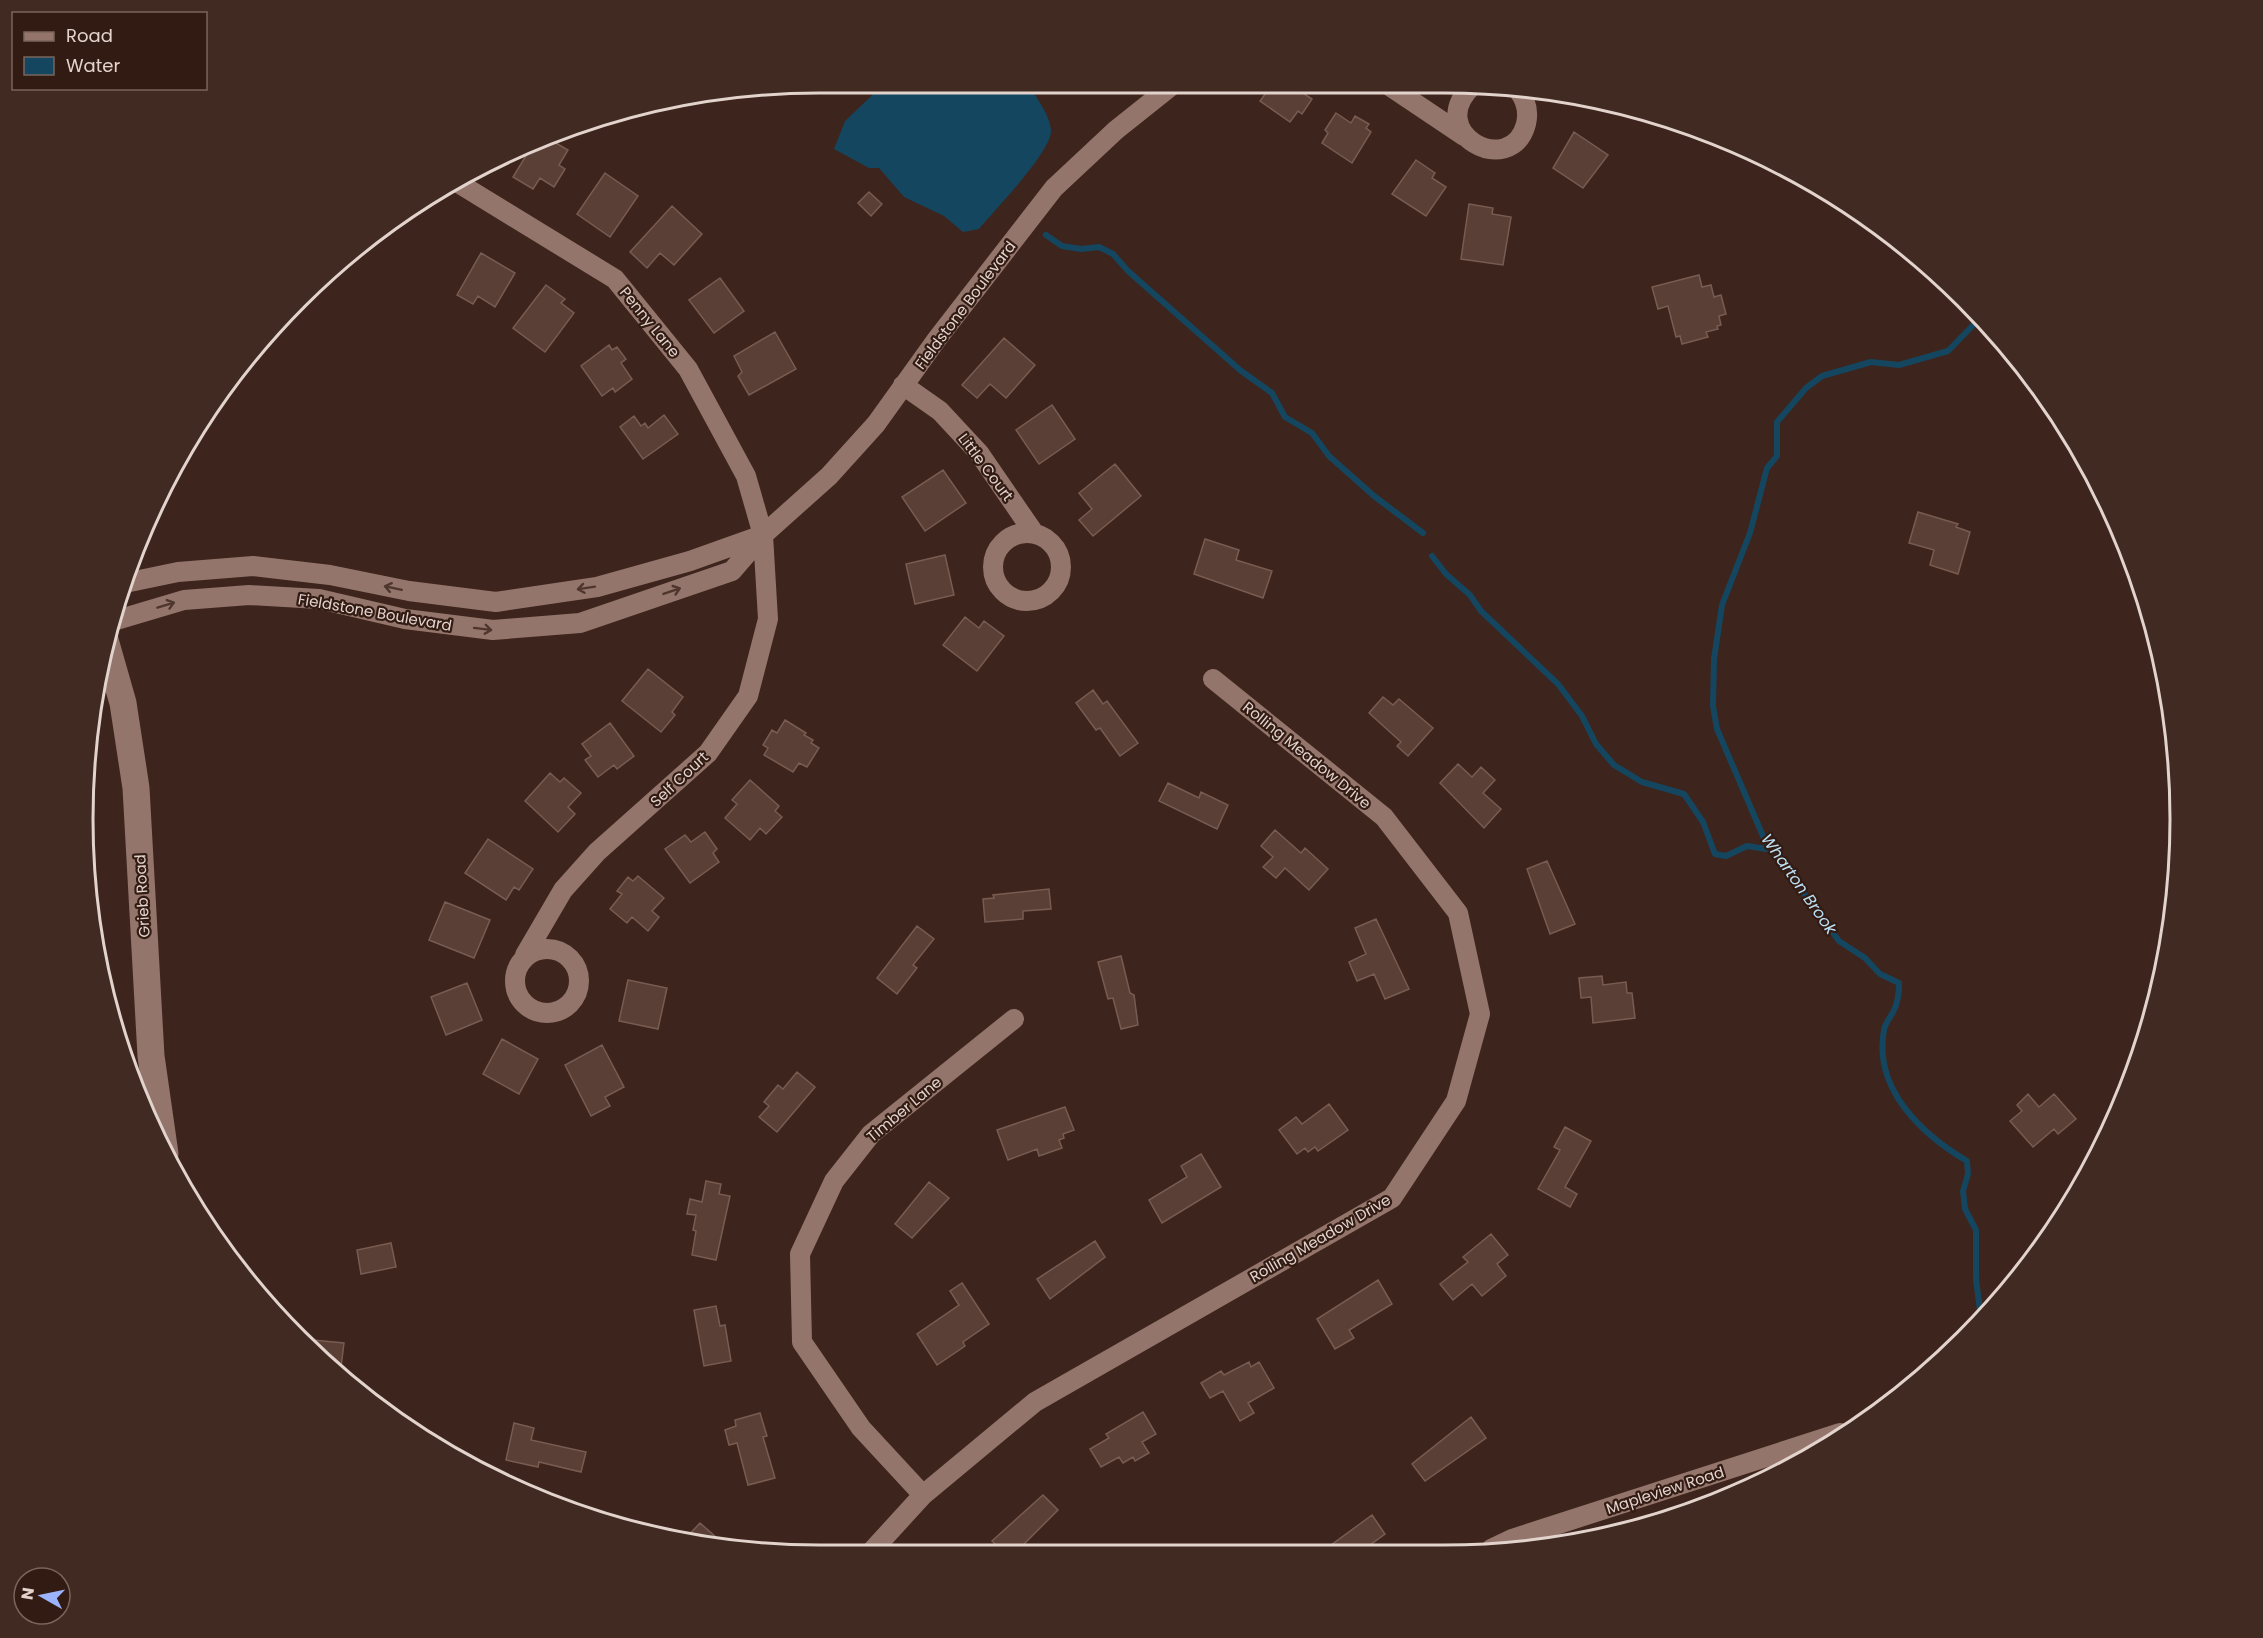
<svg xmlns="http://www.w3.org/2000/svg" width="2263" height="1638" font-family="Poppins,sans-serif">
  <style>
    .water { fill: #154660 }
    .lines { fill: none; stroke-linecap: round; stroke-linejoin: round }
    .stream { stroke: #154660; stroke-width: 6 }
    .building { fill: #5a3f36; stroke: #785c52; stroke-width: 1.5 }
    .street { stroke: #93756b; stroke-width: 20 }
    .secondary { stroke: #93756b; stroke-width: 27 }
    .oneway { stroke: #4f362d }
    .labels { text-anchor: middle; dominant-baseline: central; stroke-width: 4.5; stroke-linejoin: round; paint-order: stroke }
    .street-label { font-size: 15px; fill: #e3d3cd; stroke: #321b12 }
    .water-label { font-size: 16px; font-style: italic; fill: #bee0f5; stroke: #321b12 }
    .rim { fill: none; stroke: #e3d3cd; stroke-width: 3 }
  </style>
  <rect width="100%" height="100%" fill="#3d241c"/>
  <path class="water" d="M885,83h123l24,6c6,12 19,28 19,42 0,21 -57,80 -72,98l-16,3 -19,-16 -40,-19 -25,-29h-10l-35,-19 11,-28z"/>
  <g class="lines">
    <path class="stream" d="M1046,235l16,11 19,3 18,-2 14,7 15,17 112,99 32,23 13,24 27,16 17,23 45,40 49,37
      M1432,556l14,18 24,21 11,16 77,73 24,32 14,28 18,21 28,17 42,12 19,28 12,32 11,2 21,-10 26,4
      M1981,1318l-5,-39v-49l-11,-21 -2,-18 5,-17 -1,-13c-46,-27 -94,-73 -83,-131 1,-7 7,-13 10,-20 4,-8 5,-18 5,-27l-19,-9 -15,-16 -26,-17 -39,-53 -15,-28 -19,-17 -49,-114 -4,-23 1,-47 8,-54 28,-72 17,-65 10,-12v-34l29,-34 16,-12 49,-14 28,3 49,-14 33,-34
      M1937,1365l8,-13 12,-9"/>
  </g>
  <path class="building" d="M1274,82h30l-6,8 14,9 -10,15 -4,-3 -8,11 -30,-21z
    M1336,113l15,10 4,-7 14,8 -3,4 5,4 -19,31 -30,-20 6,-10 -3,-3z
    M1574,132l34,23 -25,33 -30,-20z
    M547,138l21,12 -9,15 6,4 -11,18 -14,-9 -7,11 -20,-12 20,-33z
    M1416,160l19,13 -3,5 14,9 -20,29 -34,-22z
    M605,173l33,23 -28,41 -33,-23z
    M869,192l13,12 -11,12 -13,-13z
    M1469,204l24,4 -1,6 19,3 -8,48 -42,-6z
    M672,206l30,28 -28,31 -14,-12 -13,15 -17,-16z
    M481,253l34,20 -20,34 -17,-11 -5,8 -16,-9z
    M1699,275l3,12 9,-2 3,12 7,-2 5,19 -7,2 2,9 -4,1 1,3 -12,3 2,5 -26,7 -2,-8 -4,1 -8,-31 -10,3 -6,-22z
    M720,278l24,33 -30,22 -25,-33z
    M546,285l19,14 -4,4 13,10 -29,39 -32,-24z
    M775,332l21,37 -47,26 -11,-19 4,-4 -8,-16z
    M1004,338l31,27 -29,33 -16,-14 -13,14 -15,-13z
    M609,345l3,5 5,-3 9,12 -5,4 11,16 -17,13 -2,-4 -11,8 -21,-30z
    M1052,405l23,34 -36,25 -23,-34z
    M664,415l14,19 -35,25 -23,-32 14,-11 7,10 4,-3 3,5z
    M1115,464l26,32 -48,40 -14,-16 13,-11 -13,-16z
    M943,470l23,33 -41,28 -23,-34z
    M1918,512l40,12 -2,3 14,5 -12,42 -28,-9 4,-15 -25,-7z
    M1205,539l34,11 -3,10 36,11 -9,27 -69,-24z
    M945,555l9,40 -39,9 -9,-40z
    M965,617l14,11 5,-7 20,15 -27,35 -34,-26z
    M648,669l35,28 -11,15 3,3 -14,17 -39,-31z
    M1093,690l10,14 4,-3 31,42 -18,13 -20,-28 -4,2 -20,-27z
    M1383,697l10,8 6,-6 34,29 -25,28 -11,-10 4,-4 -32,-29z
    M785,720l21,13 -2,2 9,5 -2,3 8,5 -12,19 -8,-4 -6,9 -29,-17 4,-7 -5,-3 9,-15 5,3z
    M610,723l24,33 -17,13 -3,-4 -16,12 -13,-17 6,-4 -9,-12z
    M1458,764l14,13 9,-10 14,13 -12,13 18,16 -17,19 -44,-45z
    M550,773l10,9 4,-4 17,15 -13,14 7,7 -17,18 -33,-31z
    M750,780l29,26 -4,5 7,6 -16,17 -6,-6 -10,12 -25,-22 12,-14 -5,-4z
    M1168,783l31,15 2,-6 27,13 -11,24 -58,-28z
    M1275,830l26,23 4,-5 23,21 -19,21 -24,-22 -9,10 -13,-11 10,-10 -12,-11z
    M705,832l12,17 -4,4 6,9 -29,21 -25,-34 20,-14 6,7z
    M488,839l45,30 -14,21 -5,-3 -8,13 -41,-27z
    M1547,861l28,63 -25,10 -23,-65z
    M638,876l26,22 -12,13 7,6 -11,14 -16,-14 -5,6 -17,-14 12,-15 -5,-3 11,-14 5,4z
    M1049,889l2,20 -28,2v8l-38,3 -2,-23 11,-1 -1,-3z
    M445,902l45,18 -16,38 -45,-18z
    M1376,919l33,70 -24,10 -11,-25 -17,7 -8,-19 17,-8 -11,-26z
    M917,926l17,13 -21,26 4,3 -20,26 -20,-16z
    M1121,956l9,37 4,2 4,30 -17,4 -8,-31 -5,1 -10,-37z
    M1602,976l1,9 23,-3 1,11h5l3,25 -42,5 -2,-26 -10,1 -2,-20z
    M628,980l39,8 -9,41 -39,-8z
    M467,983l15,37 -36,15 -15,-38z
    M502,1039l36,20 -19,35 -36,-20z
    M602,1045l22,42 -19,10 5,9 -19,10 -26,-51z
    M797,1072l18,15 -38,45 -18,-15 10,-11 -5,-4 14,-17 5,4z
    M2028,1094l11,13 15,-13 22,25 -18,15 -4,-5 -21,18 -23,-26 12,-10 -5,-6z
    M1329,1104l19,26 -30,21 -3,-4 -7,5 -3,-4 -8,6 -18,-24 17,-13 6,7z
    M1065,1107l9,23 -11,4 1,4 -5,2 3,8 -23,8 -2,-7 -29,11 -11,-30z
    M1565,1127l26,14 -26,46 12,7 -7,13 -32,-18 22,-39 -6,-3z
    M1201,1154l20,33 -59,36 -13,-23 38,-23 -6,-11z
    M706,1181l15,3 -2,10 11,2 -14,64 -24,-5 4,-24 -3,-1 3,-15 -9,-1 3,-15 12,3z
    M929,1182l20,16 -37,40 -17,-14z
    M1491,1234l17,21 -11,9 9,12 -24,20 -10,-12 -19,16 -13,-16 28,-22 -5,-5z
    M1095,1241l10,16 -55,42 -13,-20z
    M391,1243l5,24 -35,7 -4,-24z
    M1378,1280l14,24 -43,26 5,8 -19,11 -18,-30z
    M962,1283l27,41 -26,18 2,4 -28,19 -20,-31 42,-29 -9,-14z
    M716,1306l4,20 5,-1 6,36 -27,5 -10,-56z
    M302,1339l42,4 -4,32z
    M1249,1362l2,5 8,-5 15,26 -26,15 6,10 -14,8 -17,-30 -13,7 -9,-15 20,-12 3,4z
    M1143,1412l13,22 -14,8 7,11 -14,8 -2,-4 -10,6 -4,-6 -18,10 -11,-18 19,-11 -3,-4z
    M760,1413l7,23 -4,1 12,41 -27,7 -11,-42 -8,2 -4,-15 11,-4 -1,-6z
    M1471,1417l15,21 -61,43 -13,-17z
    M514,1423l20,5 -3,12 55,12 -5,20 -42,-10 -1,5 -32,-7z
    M1043,1495l15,15 -42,42h-12l-12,-11z
    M1372,1515l13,19 -22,16 -40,1z
    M700,1523l26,23 -42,-6z"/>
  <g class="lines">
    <path class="street" d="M1385,83l79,53
      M1473,85c-51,48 38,95 53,39 3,-13 0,-24 -8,-34
      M455,181l160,98 73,90 58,107 17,59 5,84 -20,77 -40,57 -111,99 -34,38 -38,65
      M903,385l37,26 39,42 55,80
      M993 567a34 34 0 1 1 68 0a34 34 0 1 1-68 0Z
      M125,583l53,-11 75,-6 77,9 79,16 87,11 101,-15 93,-26 70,-25
      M110,622l74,-22 65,-5 70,4 86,20 88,11 87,-7 152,-52 31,-36 66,-59 47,-52 61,-85 117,-151 62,-58 59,-47
      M515 981a32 32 0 1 1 64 0a32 32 0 1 1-64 0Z
      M923,1495l-62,-67 -59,-86 -2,-88 34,-73 37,-47 143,-115
      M1491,1549l21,-10 328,-106
      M870,1553l53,-58 112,-93 357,-204 64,-97 24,-87 -22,-101 -74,-96 -171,-138"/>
    <path class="secondary" d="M105,640l18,63 13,85 15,268 14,98"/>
  </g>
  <defs><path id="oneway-shaft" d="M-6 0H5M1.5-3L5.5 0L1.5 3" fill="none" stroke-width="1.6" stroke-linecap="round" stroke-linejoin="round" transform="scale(1.5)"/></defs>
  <g class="oneway">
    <use href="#oneway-shaft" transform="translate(393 588) rotate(-168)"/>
    <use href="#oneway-shaft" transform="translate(586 588) rotate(171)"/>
    <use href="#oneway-shaft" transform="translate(672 591) rotate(-19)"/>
    <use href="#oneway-shaft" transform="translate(166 605) rotate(-17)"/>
    <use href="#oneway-shaft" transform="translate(483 629) rotate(7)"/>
  </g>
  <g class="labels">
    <g class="street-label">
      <text transform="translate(965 305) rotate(-53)">Fieldstone Boulevard</text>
      <text transform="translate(650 322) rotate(51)">Penny Lane</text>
      <text transform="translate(986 467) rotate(53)">Little Court</text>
      <text transform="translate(375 612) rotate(10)">Fieldstone Boulevard</text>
      <text transform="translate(1307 755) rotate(39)">Rolling Meadow Drive</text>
      <text transform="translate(679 779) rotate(-43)">Self Court</text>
      <text transform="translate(142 896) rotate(-93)">Grieb Road</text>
      <text transform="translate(904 1109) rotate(-40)">Timber Lane</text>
      <text transform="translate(1320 1238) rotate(-30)">Rolling Meadow Drive</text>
      <text transform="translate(1665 1490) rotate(-18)">Mapleview Road</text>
    </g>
    <g class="water-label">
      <text transform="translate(1799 884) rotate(55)">Wharton Brook</text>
    </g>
  </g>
  <path d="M0 0H2263V1638H0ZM819 93H1444A726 726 0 0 1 2170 819V819A726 726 0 0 1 1444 1545H819A726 726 0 0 1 93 819V819A726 726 0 0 1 819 93Z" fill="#402a21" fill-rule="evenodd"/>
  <path class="rim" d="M819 93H1444A726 726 0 0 1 2170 819V819A726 726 0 0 1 1444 1545H819A726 726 0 0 1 93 819V819A726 726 0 0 1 819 93Z"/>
  <rect x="12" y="12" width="195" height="78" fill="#321b12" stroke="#79655d" stroke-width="1.5"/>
  <rect x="24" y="32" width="30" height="9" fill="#93756b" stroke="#79655d" stroke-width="1.5"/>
  <text x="66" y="42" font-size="18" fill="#e3d3cd">Road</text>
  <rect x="24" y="57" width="30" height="18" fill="#154660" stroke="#79655d" stroke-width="1.5"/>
  <text x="66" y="72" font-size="18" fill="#e3d3cd">Water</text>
  <g transform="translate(42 1596) rotate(279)"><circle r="28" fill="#321b12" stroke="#79655d" stroke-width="1.5"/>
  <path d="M0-4.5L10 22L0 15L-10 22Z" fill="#9cb4fd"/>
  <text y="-9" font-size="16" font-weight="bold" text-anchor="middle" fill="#e3d3cd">N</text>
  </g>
</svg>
